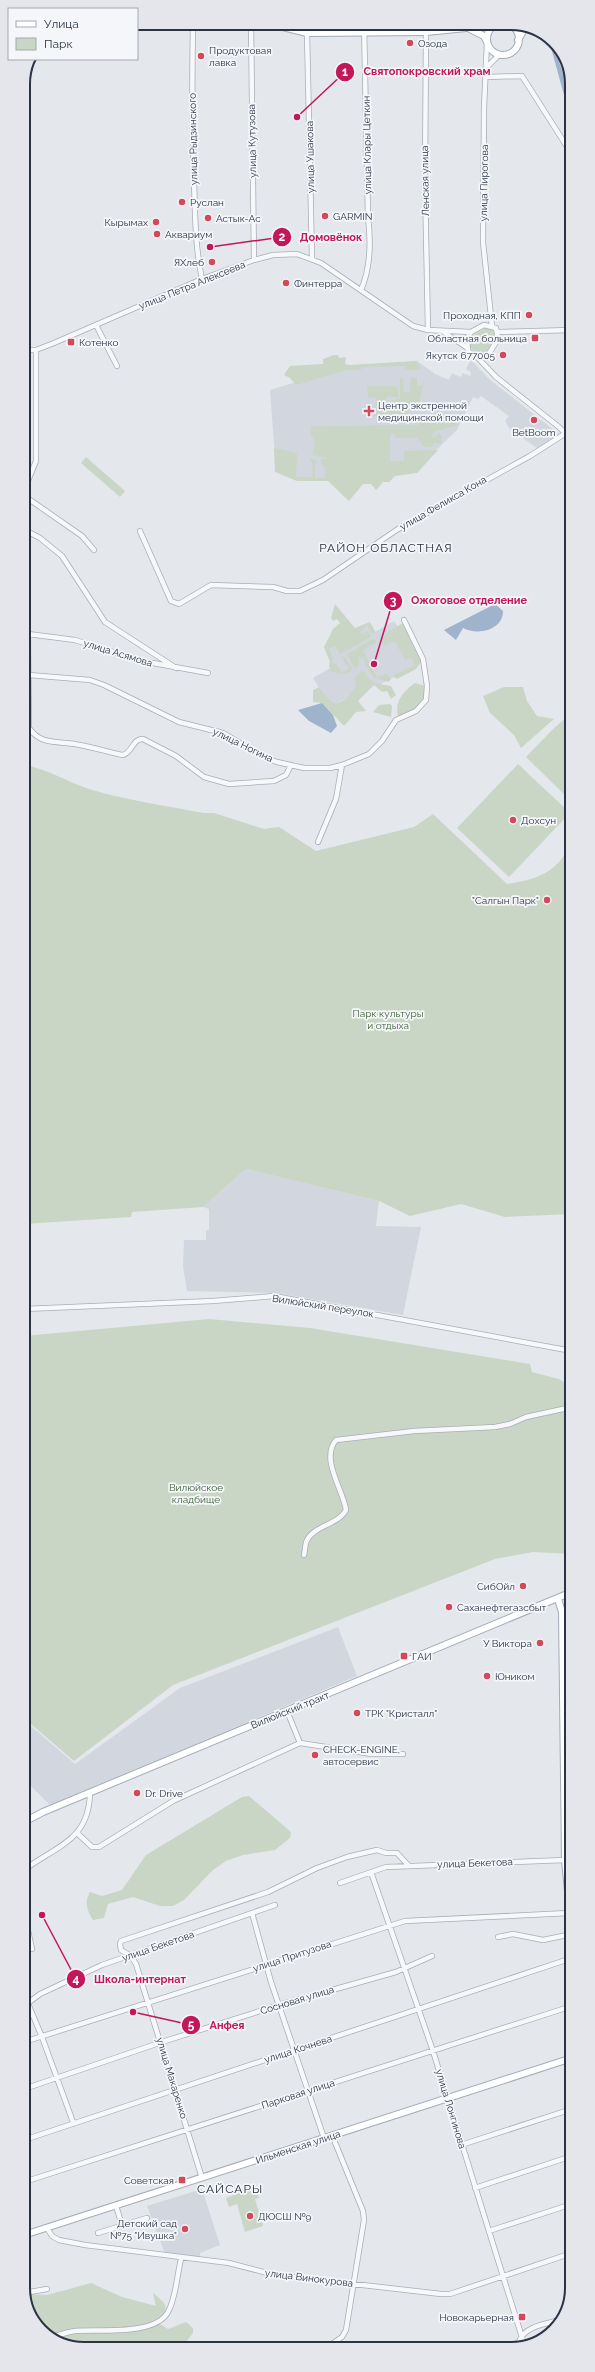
<svg xmlns="http://www.w3.org/2000/svg" width="595" height="2372" font-family="Raleway,sans-serif">
  <style>
    .built { fill: #d2d6de }
    .green { fill: #c9d6c5 }
    .water { fill: #9fb4cc }
    .lines { fill: none; stroke-linecap: round; stroke-linejoin: round }
    .minor-casing { stroke: #a9aeb7; stroke-width: 6 }
    .major-casing { stroke: #a3abb8; stroke-width: 8 }
    .minor { stroke: #f7f8fa; stroke-width: 4.5 }
    .major { stroke: #fff; stroke-width: 6 }
    .poi-dot { fill: #d1495b; stroke: #f4f6f9; stroke-width: 1.5 }
    .labels { text-anchor: middle; dominant-baseline: central; stroke-width: 3.5; stroke-linejoin: round; paint-order: stroke }
    .poi-label { font-size: 10px; fill: #2b3445; stroke: #f4f6f9; text-anchor: start }
    .street-label { font-size: 10px; fill: #2b3445; stroke: #f4f6f9 }
    .park-label { font-size: 10px; fill: #3f6138; stroke: #f4f6f9 }
    .quarter-label { font-size: 12px; letter-spacing: 1px; fill: #1d2536; stroke: #f4f6f9 }
    .rim { fill: none; stroke: #2b3445; stroke-width: 2 }
    .leader { fill: none; stroke: #c2185b; stroke-width: 1.5 }
    .callout-dot { fill: #c2185b; stroke: #f4f6f9; stroke-width: 1.5 }
    .mark-label { font-size: 12px; text-anchor: middle; font-weight: bold; fill: #fff }
    .callout-label { font-size: 11px; text-anchor: middle; font-weight: bold; fill: #c2185b; stroke: #f4f6f9; stroke-width: 3.5; stroke-linejoin: round; paint-order: stroke }
  </style>
  <rect width="100%" height="100%" fill="#e4e7ec"/>
  <path class="built" d="M471,360l18,19 71,56 -23,13 -27,-19 -5,-8 4,-5 -28,-20 -3,3 -5,-2 -16,33 -29,28 -11,14 -120,8 -21,-9 -6,-81 79,-24 68,-5 18,13 14,6 3,-7 9,4 2,-4 7,3 1,-4 -5,-3z
    M394,621l27,42 -44,23 -2,-2 -42,21 -4,-1 -16,-26 17,-10 1,-6 -7,-15 46,-23 5,8z
    M246,1169l133,32 -3,25 45,1 -18,88 -126,-22 -90,-2 -4,-24 1,-27h22v-9l3,-1v-21l-6,-2z
    M338,1627l19,49 -307,129 -26,-26v-59l51,44 105,-76z
    M202,2189l18,56 -20,8v5l-35,-4 -18,-48z"/>
  <path class="green" d="M486,328l7,2 2,8 -9,15h-10l-7,-7c1,-11 8,-13 17,-18z
    M334,355h4l1,3 7,-1 -1,7 4,1 67,-4 6,8 -17,1v-4l-44,1v3h-14l-51,15 -6,-7 -6,-3 6,-9 33,-2v-5z
    M425,375l-7,34 -6,-1 -6,7 -32,1 3,-18 -9,-1 -1,-11h28l3,3 1,9 -11,-2 -3,4 5,3 2,-3 8,-1v-22l3,2 1,13h6l1,-15 6,1v8h5z
    M432,414h3l1,10 19,-2 3,3 -25,7 -1,6 7,-4 3,2 -1,8 -6,-1 -4,4h-7l-7,-9h-21l-2,-6 -4,4v25h14v-10l34,-1 -21,23 -22,3 -6,6h-6l-7,8 -5,-6h-8l-14,17 -21,-20h-31l-22,-9 -1,-24 23,5 -1,24h16l1,-12 -3,-7 7,3 -2,3v14h10v-10l-4,-4 1,-5h3v-2l-13,-2 3,-13 -4,-7v-9l107,-1v-6l12,-1z
    M86,457l39,34 -5,6 -39,-34z
    M335,604l20,24 15,-6 6,11h-4l-5,-8 -7,7 2,2 5,-3 4,5 -2,2 -29,16 -5,-8 -6,3 4,9 -1,3 1,3 3,-1 6,10 7,-4 -8,-13 4,1 7,11 -2,4 -6,2 -12,-2 -3,-6 1,-4 -6,-15 9,-18 7,-6 -3,-4 -4,2 -2,-3z
    M401,624h3l17,38 -5,7 -19,10 -4,-3 22,-11 -4,-8 -6,3 -10,-19 -11,5 -2,-4 3,-8z
    M373,639l4,3 -14,8 14,28 10,-5 4,6 -2,3 -16,-5 -8,-13 -1,-7 -5,1v7l-4,4 -8,-15z
    M361,671l4,1c5,12 15,12 26,14l5,9 -5,4 -4,-8 -5,1 -8,-7 -16,16 8,10 -10,1 -12,14 -22,-23 -9,-1v-12l6,-3c14,21 22,21 37,-1 -2,-8 -1,-10 5,-15z
    M415,683l10,3 -1,16 -7,7 -19,7c-4,-15 6,-25 17,-33z
    M504,687h19l4,14 10,15 17,3 -33,29 -7,-13 -24,-22 -7,-17z
    M390,704l2,2 -1,11 -18,-5 6,-7z
    M571,714v87l-45,-44 28,-29z
    M518,764l50,47 1,3 -60,63 -52,-49z
    M23,765c23,3 44,17 66,24 37,11 77,17 115,24h10l50,16 15,-2 37,24 98,-24 19,-13 74,70c30,-4 51,-12 64,-41v371l-66,3 -44,-13 -51,12 -31,-15 -133,-32 -43,38 -71,5 -1,5 -107,7z
    M209,1319l101,9 220,36 2,8 27,7 13,8 -4,24h4v143l-39,-2 -38,7 -322,126 -99,76 -50,-43v-382z
    M249,1796l42,36 -1,6 -15,12 -32,5 -17,6 -13,9 -29,30 -11,6h-13l-27,-9 -25,7 -4,14 -11,2c-6,-10 -9,-17 -3,-28l12,4 20,-6 24,-35 96,-58z
    M255,2187l4,11 -4,1 8,27 -18,6 -8,-28 -8,3 -3,-9z
    M91,2283l31,14 34,9 -3,-13c16,13 15,14 7,31l8,5 18,-7 7,6v5l-12,16h-102l-36,-15 -19,-34 2,-6 21,1z"/>
  <path class="water" d="M548,37l3,2 20,57v11l-7,-12z
    M495,604l8,7c0,19 -25,25 -40,17l-7,12 -12,-10z
    M322,703l11,12 4,11 -6,7 -22,-12 -11,-11z"/>
  <g class="lines">
    <g class="minor-casing">
      <path id="minor" d="M193,23c-1,52 -1,104 1,156 1,33 1,68 8,100
        M251,23l3,237
        M500,24l1,-1
        M426,32l-1,152 3,146
        M307,33l5,225
        M487,42l-3,66 -1,134 9,84
        M487,67l12,-12
        M486,77l36,-1 49,77
        M361,290c10,-23 10,-49 7,-73l-4,-194
        M96,325l21,41
        M484,325l12,3 2,11 -10,16 -10,3 -10,-7 -1,-13 4,-6z
        M442,331l24,16
        M499,332l72,-2
        M23,350h13l18,-7 148,-64 52,-19 19,-5 24,-1 24,9 92,63 15,4 43,2
        M478,358l18,19 63,50 12,12
        M23,493l13,-32v-111
        M23,495l59,41 12,14
        M23,529l17,9 22,18 43,66 71,46
        M140,531l31,70 8,3 32,-19 62,2 14,4h13l23,-11 75,-51 132,-73 36,-23
        M23,628l5,6 1,94c13,19 32,12 51,17 15,3 29,7 43,10 9,-2 10,-17 20,-16l33,17 28,21 25,7 45,-3 12,-6 5,-10
        M28,634l47,6 67,21 66,12
        M29,675l61,5 14,5 75,37 44,11 41,24 13,5 27,6h26l12,-3 27,-11 13,-13 14,-21 20,-9 10,-11 1,-14 -4,-27 -19,-39
        M318,842l18,-43 6,-34
        M571,931v3
        M24,1309l189,-8 61,-5 298,55
        M304,1555c1,-4 1,-11 3,-15 8,-15 31,-15 39,-30 -3,-21 -26,-51 -10,-70l78,-9 81,-4 15,-3 16,-7 46,-10
        M287,1711l13,32 72,11h31
        M77,1833l15,14h7l74,-46 127,-58
        M24,1870c32,-24 65,-29 66,-77
        M371,1872l62,179 92,296
        M340,1883l46,-16 179,-7 7,2
        M24,1912l8,37
        M252,1913l19,69 53,156
        M498,1937l15,-3 30,6 29,-6
        M24,1994l18,43 31,85
        M24,2006l16,-12 62,-29 173,-60
        M24,2042l381,-121 164,-8
        M24,2089l138,-47 117,-37 117,-33 36,-16
        M24,2140l548,-182
        M461,2145l111,-36
        M202,2178l-66,-214 -5,-8 -10,-6 -1,-6 1,-3 147,-49 49,-24 30,-11 30,-7 9,3h11l12,13
        M24,2182l548,-176
        M475,2188l97,-32
        M116,2206l6,19
        M47,2228l5,8 7,4 26,5 144,18 46,12 166,19h9l122,-41
        M489,2231l83,-27
        M98,2233l49,-15
        M24,2293l23,-4
        M51,2337c9,-2 16,-5 24,-6 24,-2 80,5 93,-19 8,-14 9,-37 13,-53
        M326,2348l16,-11 4,-7 18,-110 -1,-9 -31,-76
        M506,2348l13,-6c5,-16 27,-18 41,-22"/>
    </g>
    <g class="major-casing">
      <path id="major" d="M267,23l40,10 119,-1 70,-7
        M487 39a16 16 0 1 1 32 0a16 16 0 1 1-32 0Z
        M512,27l13,-1
        M470,29l14,7 3,6
        M518,40l5,-9 6,-3
        M558,1599l4,13 3,248 7,73
        M24,1822l19,-10 529,-220
        M24,2235l548,-177"/>
    </g>
    <use href="#minor" class="minor"/>
    <use href="#major" class="major"/>
  </g>
  <g class="poi-dot">
    <circle cx="410" cy="43" r="4"/>
    <circle cx="201" cy="56" r="4"/>
    <circle cx="182" cy="202" r="4"/>
    <circle cx="325" cy="216" r="4"/>
    <circle cx="208" cy="218" r="4"/>
    <circle cx="156" cy="222" r="4"/>
    <circle cx="157" cy="234" r="4"/>
    <circle cx="212" cy="262" r="4"/>
    <circle cx="286" cy="283" r="4"/>
    <circle cx="529" cy="315" r="4"/>
    <rect x="531" y="334" width="8" height="8" rx="2"/>
    <rect x="67" y="338" width="8" height="8" rx="2"/>
    <circle cx="503" cy="355" r="4"/>
    <path d="M367 405h4v4h4v4h-4v4h-4v-4h-4v-4h4z"/>
    <circle cx="534" cy="420" r="4"/>
    <circle cx="513" cy="820" r="4"/>
    <circle cx="547" cy="900" r="4"/>
    <circle cx="523" cy="1586" r="4"/>
    <circle cx="449" cy="1607" r="4"/>
    <circle cx="540" cy="1643" r="4"/>
    <rect x="400" y="1652" width="8" height="8" rx="2"/>
    <circle cx="487" cy="1676" r="4"/>
    <circle cx="357" cy="1713" r="4"/>
    <circle cx="315" cy="1755" r="4"/>
    <circle cx="137" cy="1793" r="4"/>
    <rect x="178" y="2176" width="8" height="8" rx="2"/>
    <circle cx="250" cy="2216" r="4"/>
    <circle cx="185" cy="2229" r="4"/>
    <rect x="518" y="2313" width="8" height="8" rx="2"/>
  </g>
  <g class="labels">
    <g class="poi-label">
      <text x="418" y="43">Озода</text>
      <text x="209" y="50">Продуктовая<tspan x="209" dy="12">лавка</tspan></text>
      <text x="190" y="202">Руслан</text>
      <text x="333" y="216">GARMIN</text>
      <text x="216" y="218">Астык-Ас</text>
      <text x="148" y="222" text-anchor="end">Кырымах</text>
      <text x="165" y="234">Аквариум</text>
      <text x="204" y="262" text-anchor="end">ЯХлеб</text>
      <text x="294" y="283">Финтерра</text>
      <text x="521" y="315" text-anchor="end">Проходная, КПП</text>
      <text x="527" y="338" text-anchor="end">Областная больница</text>
      <text x="79" y="342">Котенко</text>
      <text x="495" y="355" text-anchor="end">Якутск 677005</text>
      <text x="378" y="405">Центр экстренной<tspan x="378" dy="12">медицинской помощи</tspan></text>
      <text x="534" y="432" text-anchor="middle">BetBoom</text>
      <text x="521" y="820">Дохсун</text>
      <text x="539" y="900" text-anchor="end">"Салгын Парк"</text>
      <text x="515" y="1586" text-anchor="end">СибОйл</text>
      <text x="457" y="1607">Саханефтегазсбыт</text>
      <text x="532" y="1643" text-anchor="end">У Виктора</text>
      <text x="412" y="1656">ГАИ</text>
      <text x="495" y="1676">Юником</text>
      <text x="365" y="1713">ТРК "Кристалл"</text>
      <text x="323" y="1749">CHECK-ENGINE,<tspan x="323" dy="12">автосервис</tspan></text>
      <text x="145" y="1793">Dr. Drive</text>
      <text x="174" y="2180" text-anchor="end">Советская</text>
      <text x="258" y="2216">ДЮСШ №9</text>
      <text x="177" y="2223" text-anchor="end">Детский сад<tspan x="177" dy="12">№75 "Ивушка"</tspan></text>
      <text x="514" y="2317" text-anchor="end">Новокарьерная</text>
    </g>
    <g class="street-label">
      <text transform="translate(193 139) rotate(-91)">улица Рыдзинского</text>
      <text transform="translate(252 141) rotate(-91)">улица Кутузова</text>
      <text transform="translate(367 145) rotate(-91)">улица Клары Цеткин</text>
      <text transform="translate(310 157) rotate(-91)">улица Ушакова</text>
      <text transform="translate(425 181) rotate(-91)">Ленская улица</text>
      <text transform="translate(484 183) rotate(-89)">улица Пирогова</text>
      <text transform="translate(192 285) rotate(-22)">улица Петра Алексеева</text>
      <text transform="translate(443 503) rotate(-30)">улица Феликса Кона</text>
      <text transform="translate(118 653) rotate(17)">улица Асямова</text>
      <text transform="translate(243 745) rotate(26)">улица Ногина</text>
      <text transform="translate(323 1306) rotate(9)">Вилюйский переулок</text>
      <text transform="translate(290 1710) rotate(-22)">Вилюйский тракт</text>
      <text transform="translate(475 1863) rotate(-2)">улица Бекетова</text>
      <text transform="translate(158 1946) rotate(-19)">улица Бекетова</text>
      <text transform="translate(292 1956) rotate(-18)">улица Притузова</text>
      <text transform="translate(297 2000) rotate(-17)">Сосновая улица</text>
      <text transform="translate(298 2049) rotate(-18)">улица Кочнева</text>
      <text transform="translate(172 2078) rotate(73)">улица Макаренко</text>
      <text transform="translate(298 2094) rotate(-18)">Парковая улица</text>
      <text transform="translate(451 2109) rotate(73)">улица Лонгинова</text>
      <text transform="translate(298 2147) rotate(-18)">Ильменская улица</text>
      <text transform="translate(309 2278) rotate(7)">улица Винокурова</text>
    </g>
    <g class="park-label">
      <text x="388" y="1013">Парк культуры<tspan x="388" dy="12">и отдыха</tspan></text>
      <text x="196" y="1487">Вилюйское<tspan x="196" dy="12">кладбище</tspan></text>
    </g>
    <g class="quarter-label">
      <text x="386" y="548">РАЙОН ОБЛАСТНАЯ</text>
      <text x="230" y="2189">САЙСАРЫ</text>
    </g>
  </g>
  <path d="M0 0H595V2372H0ZM84 30H511A54 54 0 0 1 565 84V2288A54 54 0 0 1 511 2342H84A54 54 0 0 1 30 2288V84A54 54 0 0 1 84 30Z" fill="#e4e6eb" fill-rule="evenodd"/>
  <path class="rim" d="M84 30H511A54 54 0 0 1 565 84V2288A54 54 0 0 1 511 2342H84A54 54 0 0 1 30 2288V84A54 54 0 0 1 84 30Z"/>
  <path class="leader" d="M297 117L345 72M210 247L282 237M374 664L393 601M42 1915L76 1979M133 2012L191 2025"/>
  <g class="callout-dot">
    <circle cx="297" cy="117" r="4"/>
    <circle cx="210" cy="247" r="4"/>
    <circle cx="374" cy="664" r="4"/>
    <circle cx="42" cy="1915" r="4"/>
    <circle cx="133" cy="2012" r="4"/>
    <circle cx="345" cy="72" r="10"/>
    <circle cx="282" cy="237" r="10"/>
    <circle cx="393" cy="601" r="10"/>
    <circle cx="76" cy="1979" r="10"/>
    <circle cx="191" cy="2025" r="10"/>
  </g>
  <g class="mark-label">
    <text x="345" y="76">1</text>
    <text x="282" y="241">2</text>
    <text x="393" y="605">3</text>
    <text x="76" y="1983">4</text>
    <text x="191" y="2029">5</text>
  </g>
  <g class="callout-label">
    <text x="427" y="75">Святопокровский храм</text>
    <text x="331" y="241">Домовёнок</text>
    <text x="469" y="604">Ожоговое отделение</text>
    <text x="140" y="1983">Школа-интернат</text>
    <text x="227" y="2029">Анфея</text>
  </g>
  <rect x="8" y="8" width="130" height="52" fill="#f4f6f9" stroke="#a4a8b1"/>
  <rect x="16" y="21" width="20" height="6" fill="#ffffff" stroke="#a4a8b1"/>
  <text x="44" y="28" font-size="12" fill="#2b3445">Улица</text>
  <rect x="16" y="38" width="20" height="12" fill="#c9d6c5" stroke="#a4a8b1"/>
  <text x="44" y="48" font-size="12" fill="#2b3445">Парк</text>
</svg>
